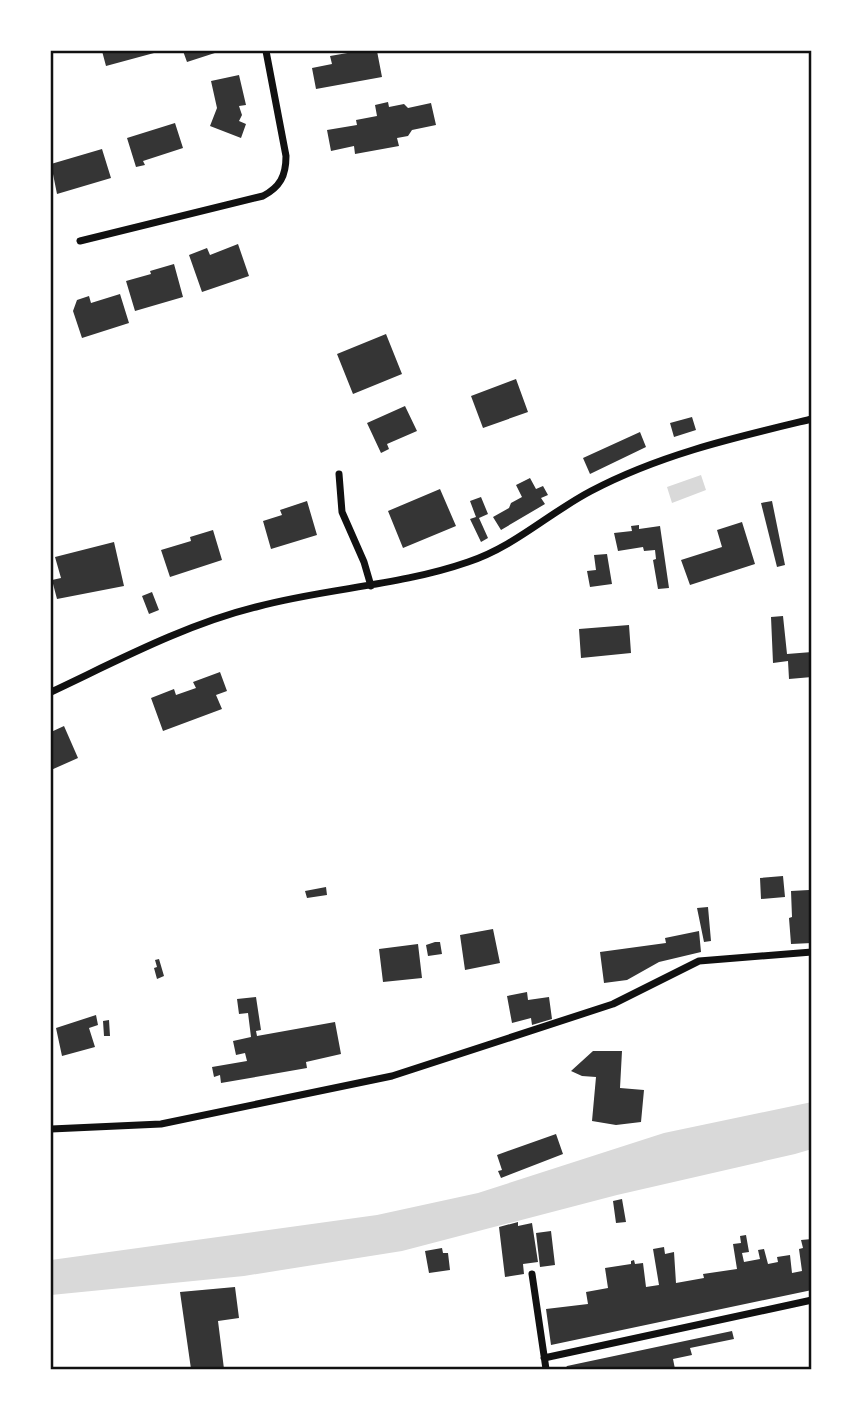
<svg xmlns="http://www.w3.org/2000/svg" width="863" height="1420" font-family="Inter,sans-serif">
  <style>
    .water { fill: #d9d9d9 }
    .building { fill: #353535 }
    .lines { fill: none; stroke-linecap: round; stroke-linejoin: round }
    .minor { stroke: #111; stroke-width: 7 }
    .neatline { fill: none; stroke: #111; stroke-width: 2.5 }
  </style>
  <rect width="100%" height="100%" fill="#fff"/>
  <path class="water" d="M701,475l5,15 -34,13 -5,-16z
    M812,1102v47l-17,5 -178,41 -215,56 -158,25 -193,19v-35l326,-45 101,-22 186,-60z"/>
  <path class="building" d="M102,51h51l1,2 -48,13z
    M183,51h38l-34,11z
    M359,51h18l5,26 -66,12 -4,-21 20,-4 -2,-8z
    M239,75l7,30 -7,1 3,9 -3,6 7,3 -5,14 -31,-12 7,-18 -6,-27z
    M388,102l1,5 15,-3 4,4 23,-5 5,22 -24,5 -4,6 -11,2 2,8 -44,8 -1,-8 -23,5 -4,-21 30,-5 -1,-5 21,-4 -2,-11z
    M175,123l8,25 -40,13 2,4 -9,2 -9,-29z
    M102,149l9,29 -54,16 -6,-30z
    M238,244l11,32 -47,16 -13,-37 18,-7 3,7z
    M174,264l9,33 -48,14 -9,-30 25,-7 -1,-3z
    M120,294l9,29 -47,15 -9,-27 4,-11 12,-4 2,7z
    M386,334l16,40 -49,20 -16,-40z
    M516,379l12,33 -45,16 -12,-32z
    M405,406l12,25 -30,13 2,5 -8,4 -14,-30z
    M692,417l4,13 -22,7 -4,-14z
    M640,432l6,15 -56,27 -7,-16z
    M530,478l6,11 7,-3 5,9 -7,3 4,6 -44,26 -8,-13 16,-9 2,-5 11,-6 -6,-12z
    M440,489l16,37 -53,22 -15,-37z
    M481,497l7,17 -9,4 9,20 -7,4 -11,-23 6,-2 -6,-16z
    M307,501l10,34 -46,14 -8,-28 19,-6 -2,-5z
    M772,501l13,64 -8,2 -16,-64z
    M742,522l13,42 -65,21 -9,-25 41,-13 -5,-17z
    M639,525v4l21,-3 9,62 -11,1 -5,-29 3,-1 -1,-9 -11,1 -1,-4 -25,4 -4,-18 18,-2 -1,-5z
    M213,530l9,30 -52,17 -9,-27 30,-9 -1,-4z
    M114,542l10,44 -67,13 -5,-19 9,-2 -6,-21z
    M607,554l5,30 -22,3 -3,-16 9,-1 -2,-15z
    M152,592l7,18 -10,4 -7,-18z
    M783,616l4,38 25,-2v25l-23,2 -1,-18 -15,2 -2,-46z
    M629,625l2,28 -50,5 -2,-29z
    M220,672l7,19 -11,4 6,14 -59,22 -12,-33 23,-9 2,6 20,-7 -3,-6z
    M64,726l14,32 -27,12v-38z
    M783,876l2,21 -24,2 -1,-21z
    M326,887l1,8 -20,3 -2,-7z
    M809,890l1,14h2v39l-21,1 -2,-26 3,-1 -1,-26z
    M708,907l3,34 -7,1 -7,-34z
    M493,929l7,34 -35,7 -5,-35z
    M699,931l2,21 -42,10 -32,18 -23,3 -4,-31 66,-9 -1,-5z
    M435,942h5l2,12 -14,2 -2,-11z
    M418,944l4,34 -39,4 -4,-33z
    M159,959l5,17 -7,3 -3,-11 3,-1 -2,-7z
    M527,992l1,8 21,-3 3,22 -20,6 -1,-7 -19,5 -5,-27z
    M256,997l5,33 -5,1 1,5 78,-14 6,32 -35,8 1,6 -86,15 -1,-8 -6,2 -2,-10 35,-6 -2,-8 -9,2 -3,-14 18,-4 -3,-24 -9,1 -2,-15z
    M96,1015l2,10 -9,3 6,19 -33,9 -6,-28z
    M109,1020l1,16h-6l-1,-15z
    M593,1051h29l-2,37 24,2 -3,32 -25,3 -24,-4 4,-44 -14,-1 -11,-5z
    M556,1134l7,20 -62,24 -3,-7 4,-1 -5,-15z
    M622,1199l4,23 -10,1 -3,-22z
    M518,1222v4l14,-3 6,39 -15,2 1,10 -19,3 -6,-50z
    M551,1231l4,34 -15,2 -4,-34z
    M746,1235l3,17 -7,1 2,9 16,-3 -2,-9 6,-1 4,15 10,-2 -1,-5 13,-2 2,18 10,-2 -3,-22 4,-1 -2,-8 11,-1v51l-261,55 -5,-36 42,-5 -2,-12 22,-4 -3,-20 26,-4v-3l3,-1 1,4 8,-1 3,24 13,-2 -6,-36 11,-2 1,7 9,-2 2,31 28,-5 -1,-4 34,-5 -4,-25 8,-1 -1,-7z
    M442,1248l1,5h5l2,17 -21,3 -4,-22z
    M235,1287l4,31 -21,3 6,48h-33l-11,-77z
    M732,1331l2,8 -44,9 2,7 -19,4 2,10h-110l2,-3z"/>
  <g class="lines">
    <path class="minor" d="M80,241l183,-45c17,-9 23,-20 23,-40l-20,-105
      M339,474l3,38 22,50 7,24
      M51,692c66,-31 133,-67 205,-85 70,-19 143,-21 212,-45 46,-15 81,-49 123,-71 70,-37 146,-54 221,-72
      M51,1129l110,-5 231,-48 221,-72 86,-43 113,-9
      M532,1274l14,95
      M544,1358l268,-58"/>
  </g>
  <rect width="863" height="1420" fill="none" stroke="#ffffff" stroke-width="105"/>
  <rect x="52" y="52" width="758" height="1316" class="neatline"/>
</svg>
